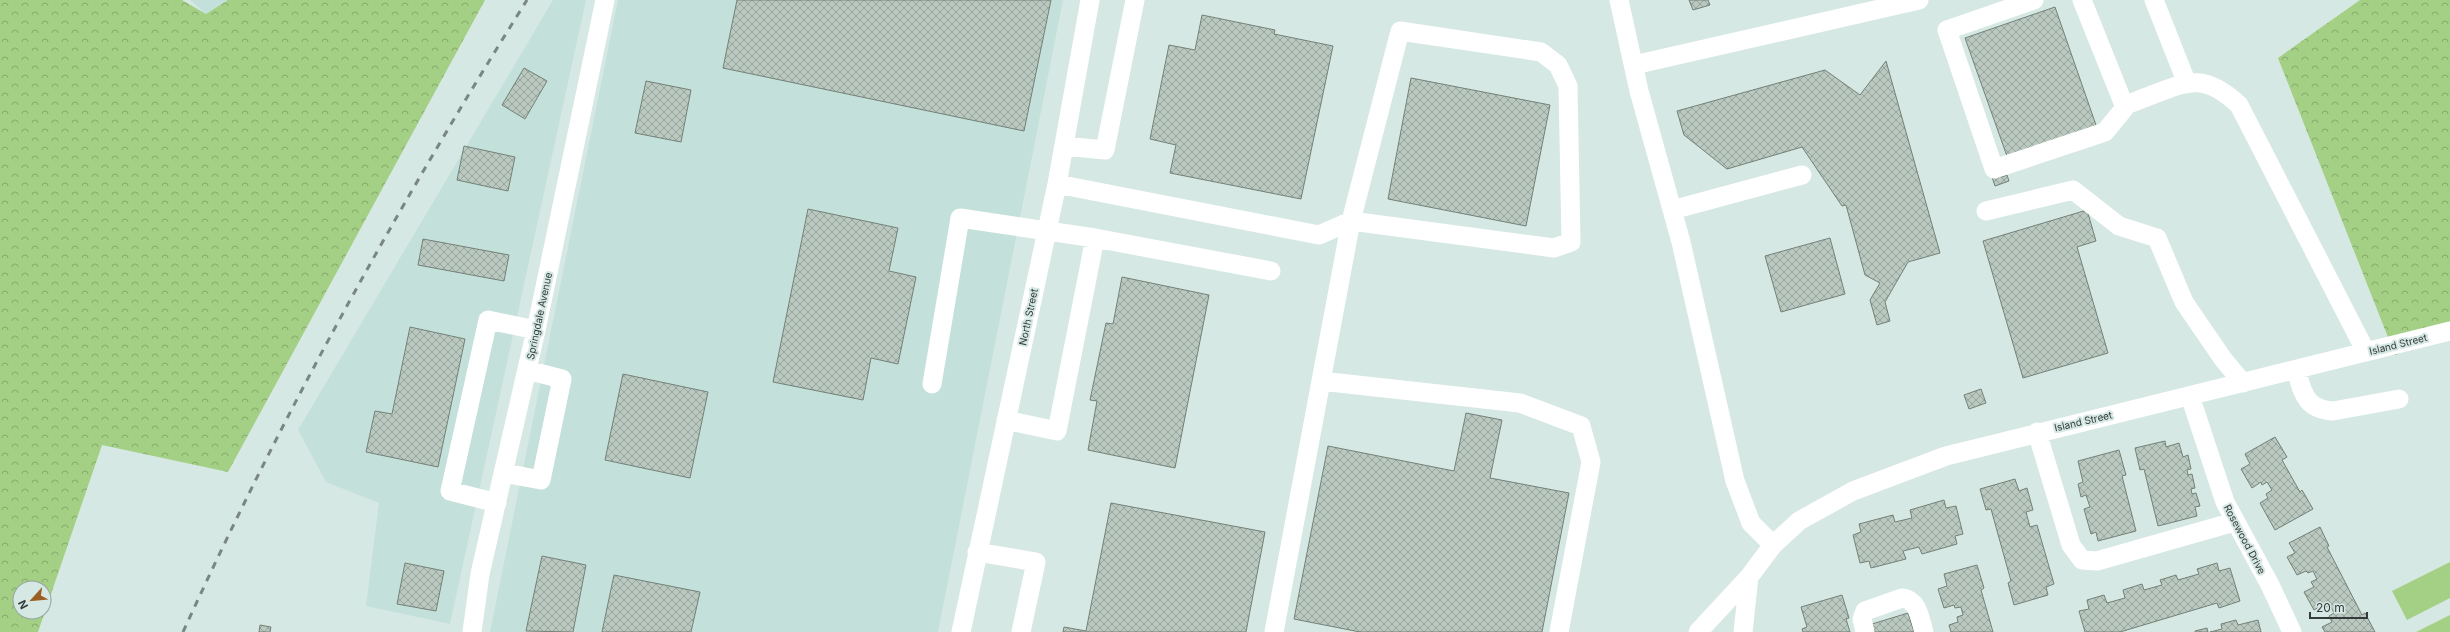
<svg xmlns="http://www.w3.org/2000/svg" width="2450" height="632" font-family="Inter,sans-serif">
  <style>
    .built { fill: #c4e0da }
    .green { fill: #a3d084 }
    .forest { fill: url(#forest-crowns); fill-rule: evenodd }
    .building { fill: url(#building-cross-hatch); stroke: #738178 }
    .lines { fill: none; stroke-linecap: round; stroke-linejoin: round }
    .minor { stroke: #fff; stroke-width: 19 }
    .rail { stroke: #7a8683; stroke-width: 3; stroke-dasharray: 7 7; stroke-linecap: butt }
    .labels { text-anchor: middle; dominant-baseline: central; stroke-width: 4; stroke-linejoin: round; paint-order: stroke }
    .street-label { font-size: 10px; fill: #343b3a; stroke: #d6e8e4 }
  </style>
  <defs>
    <pattern id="forest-crowns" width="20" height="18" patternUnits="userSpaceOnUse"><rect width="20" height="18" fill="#a3d084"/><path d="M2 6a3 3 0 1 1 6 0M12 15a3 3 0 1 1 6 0" fill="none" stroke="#86aa6d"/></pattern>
    <pattern id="building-cross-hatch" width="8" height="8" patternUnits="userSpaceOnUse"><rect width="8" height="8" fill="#bac9c0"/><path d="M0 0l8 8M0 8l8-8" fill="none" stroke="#98a49d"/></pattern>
  </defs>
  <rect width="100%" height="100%" fill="#d6e8e4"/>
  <path class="built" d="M190,0h38l-22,14z
    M553,0h33l-136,624 -84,-18 13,-103 -53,-21 -28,-52z
    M618,0h445l-125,632h-448z"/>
  <path class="green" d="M2450,562v36l-43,22 -15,-29z
    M2450,615v17h-34z"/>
  <path class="forest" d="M0,0h182l24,14 22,-14h257l-257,472 -126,-27 -64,187h-38zM20,588h24v24h-24z
    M2360,0h90v333l-55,22 -117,-297z"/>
  <path class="building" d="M737,0h314l-27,131 -301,-63z
    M1689,0h19l2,5 -17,5z
    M2055,7l42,121 -89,31 -43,-121z
    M1202,15l73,15 -1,4 59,12 -32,153 -131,-26 6,-28 -26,-6 19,-94 26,5z
    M1886,61l54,192 -32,9 -23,40 5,19 -13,4 -7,-25 10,-17 -15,-8 -19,-70 -4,1 -40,-59 -75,22 -43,-34 -7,-24 148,-41 35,25z
    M524,68l23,13 -22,38 -23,-14z
    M1411,78l139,27 -24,121 -138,-27z
    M646,81l45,9 -10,52 -46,-9z
    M464,146l51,11 -7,34 -51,-11z
    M2001,174l1,3 5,-2 2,6 -14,5 -3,-9z
    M808,209l90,19 -9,43 27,6 -18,87 -27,-6 -8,42 -90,-18z
    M2087,210l9,31 -19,6 31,106 -85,25 -40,-137z
    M1830,238l15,56 -64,18 -16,-56z
    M423,239l86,16 -5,26 -86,-16z
    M1122,277l87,18 -34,173 -87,-18 9,-49 -7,-1 16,-77 7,1z
    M410,327l55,12 -27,128 -72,-15 9,-41 17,3z
    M623,374l85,18 -18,86 -85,-18z
    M1981,389l5,14 -17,6 -5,-14z
    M1466,413l36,7 -12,58 79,15 -27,139h-182l-66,-13 34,-173 126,25z
    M2275,437l12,20 -5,3 18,32 2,-2 11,19 -38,21 -15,-27 8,-5 -2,-4 6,-4 -5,-8 -5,3 -1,-3 -9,6 -11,-19 9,-5 -5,-10z
    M2165,441l1,6 13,-4 4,14 5,-2 3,14 -4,1 1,5 4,-1 3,14 -4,1 1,5 4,-1 4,13 -5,1 2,9 -39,10 -14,-57 -4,1 -5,-22z
    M2119,450l7,25 -4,1 14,55 -38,10 -2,-9 -5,2 -7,-25 6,-2 -4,-12 -5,2 -3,-13 5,-2 -5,-21z
    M2015,479l4,12 8,-3 6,22 -7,2 4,15 7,-2 17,59 -8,3 2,8 -34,10 -6,-22 3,-2 -20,-72 -5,1 -6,-21z
    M1944,500l2,8 10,-2 7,28 -8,2 2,8 -35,10 -3,-7 -16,4 3,8 -35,9 -2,-7 -9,2 -7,-28 8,-3 -2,-8 34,-9 2,7 17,-4 -2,-8z
    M1111,503l154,29 -19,100h-183l1,-5 22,4z
    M2320,527l9,19 -2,1 35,68 3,-2 10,19h-50l-3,-5 10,-5 -3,-6 5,-3 -4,-8 -5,3 -2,-3 -9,5 -10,-18 10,-5 -3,-5 6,-3 -4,-8 -5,2 -2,-2 -9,4 -10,-18 8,-4 -6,-10z
    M542,556l44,9 -13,67 -47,-1z
    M405,563l39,8 -8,40 -39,-7z
    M2217,563l2,8 11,-3 10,33 -21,7 -2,-5 -97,29h-35l-6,-21 10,-2 -2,-9 17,-5 3,8 18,-5 -2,-8 19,-6 2,6 18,-5 -2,-5 16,-5 2,5 21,-6 -2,-5z
    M1977,565l7,23 -3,2 12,42h-42l-2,-7 9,-3 -1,-5 6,-2 -2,-8 -6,1 -1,-3 -10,3 -6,-19 9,-3 -3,-12z
    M614,575l86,17 -9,40h-89z
    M1842,595l7,23 -3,1 4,13h-47l-1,-3 5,-2 -6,-20z
    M1908,613l6,19h-39l-3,-8z
    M2236,620l2,5 20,-5 3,12h-51l12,-3 -1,-5z
    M260,625l11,2 -1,5h-11z
    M2207,628l1,4h-13v-1z"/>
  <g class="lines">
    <path class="minor" d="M1619,0l20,91 42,151 54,239 16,42 22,22
      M2034,0l-87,30 47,139 111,-37 22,-27
      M2082,0l42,105c7,-1 16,-6 23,-8 41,-16 57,-25 92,8l127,247
      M2154,0l32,81
      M1634,65l285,-65
      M1064,146l41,4 30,-150
      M1057,184l262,51 32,-14 49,-190 141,21 17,13 10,21 3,156 -17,6 -203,-27 -77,411
      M1672,210l130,-35
      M1986,211l87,-21 46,36 38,12 27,64 39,57 20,24
      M1095,238l176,33
      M2296,370c7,23 9,39 37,41l66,-12
      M1321,381l199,22 61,23 10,36 -32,170
      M932,384l28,-166 135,20 -38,193 -51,-11
      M2190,396l35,106 45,83 22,47
      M2037,432l34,113 11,15 15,1 137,-39
      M504,473l37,7 21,-101 -35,-9
      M497,503l-47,-12 38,-171 48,10
      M977,552l59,10 -15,70
      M472,632l8,-58 56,-244 69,-330
      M961,632l96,-448 33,-184
      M1698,632l51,-55 24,-32 26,-24 54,-30 93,-35 504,-125
      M1743,632l6,-55
      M1865,632l-3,-13 3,-8 37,-13c16,1 18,21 22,34"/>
    <path class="rail" d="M183,632c100,-219 216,-428 344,-632"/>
  </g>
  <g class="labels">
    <g class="street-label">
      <text transform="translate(539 316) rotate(-78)">Springdale Avenue</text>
      <text transform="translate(1028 317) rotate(-78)">North Street</text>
      <text transform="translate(2398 344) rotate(-14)">Island Street</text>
      <text transform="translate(2083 421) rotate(-13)">Island Street</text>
      <text transform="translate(2245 539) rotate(62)">Rosewood Drive</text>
    </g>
  </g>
  <g transform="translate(32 600) rotate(243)"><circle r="19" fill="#d6e8e4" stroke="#95a3a0"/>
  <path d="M0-3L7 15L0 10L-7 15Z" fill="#9c5f23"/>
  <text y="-6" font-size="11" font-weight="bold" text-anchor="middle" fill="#343b3a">N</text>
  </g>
  <path d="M2310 612v6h57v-6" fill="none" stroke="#343b3a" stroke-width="2"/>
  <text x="2316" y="612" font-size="12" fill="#343b3a" stroke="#d6e8e4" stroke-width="3" paint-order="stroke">20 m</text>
</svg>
